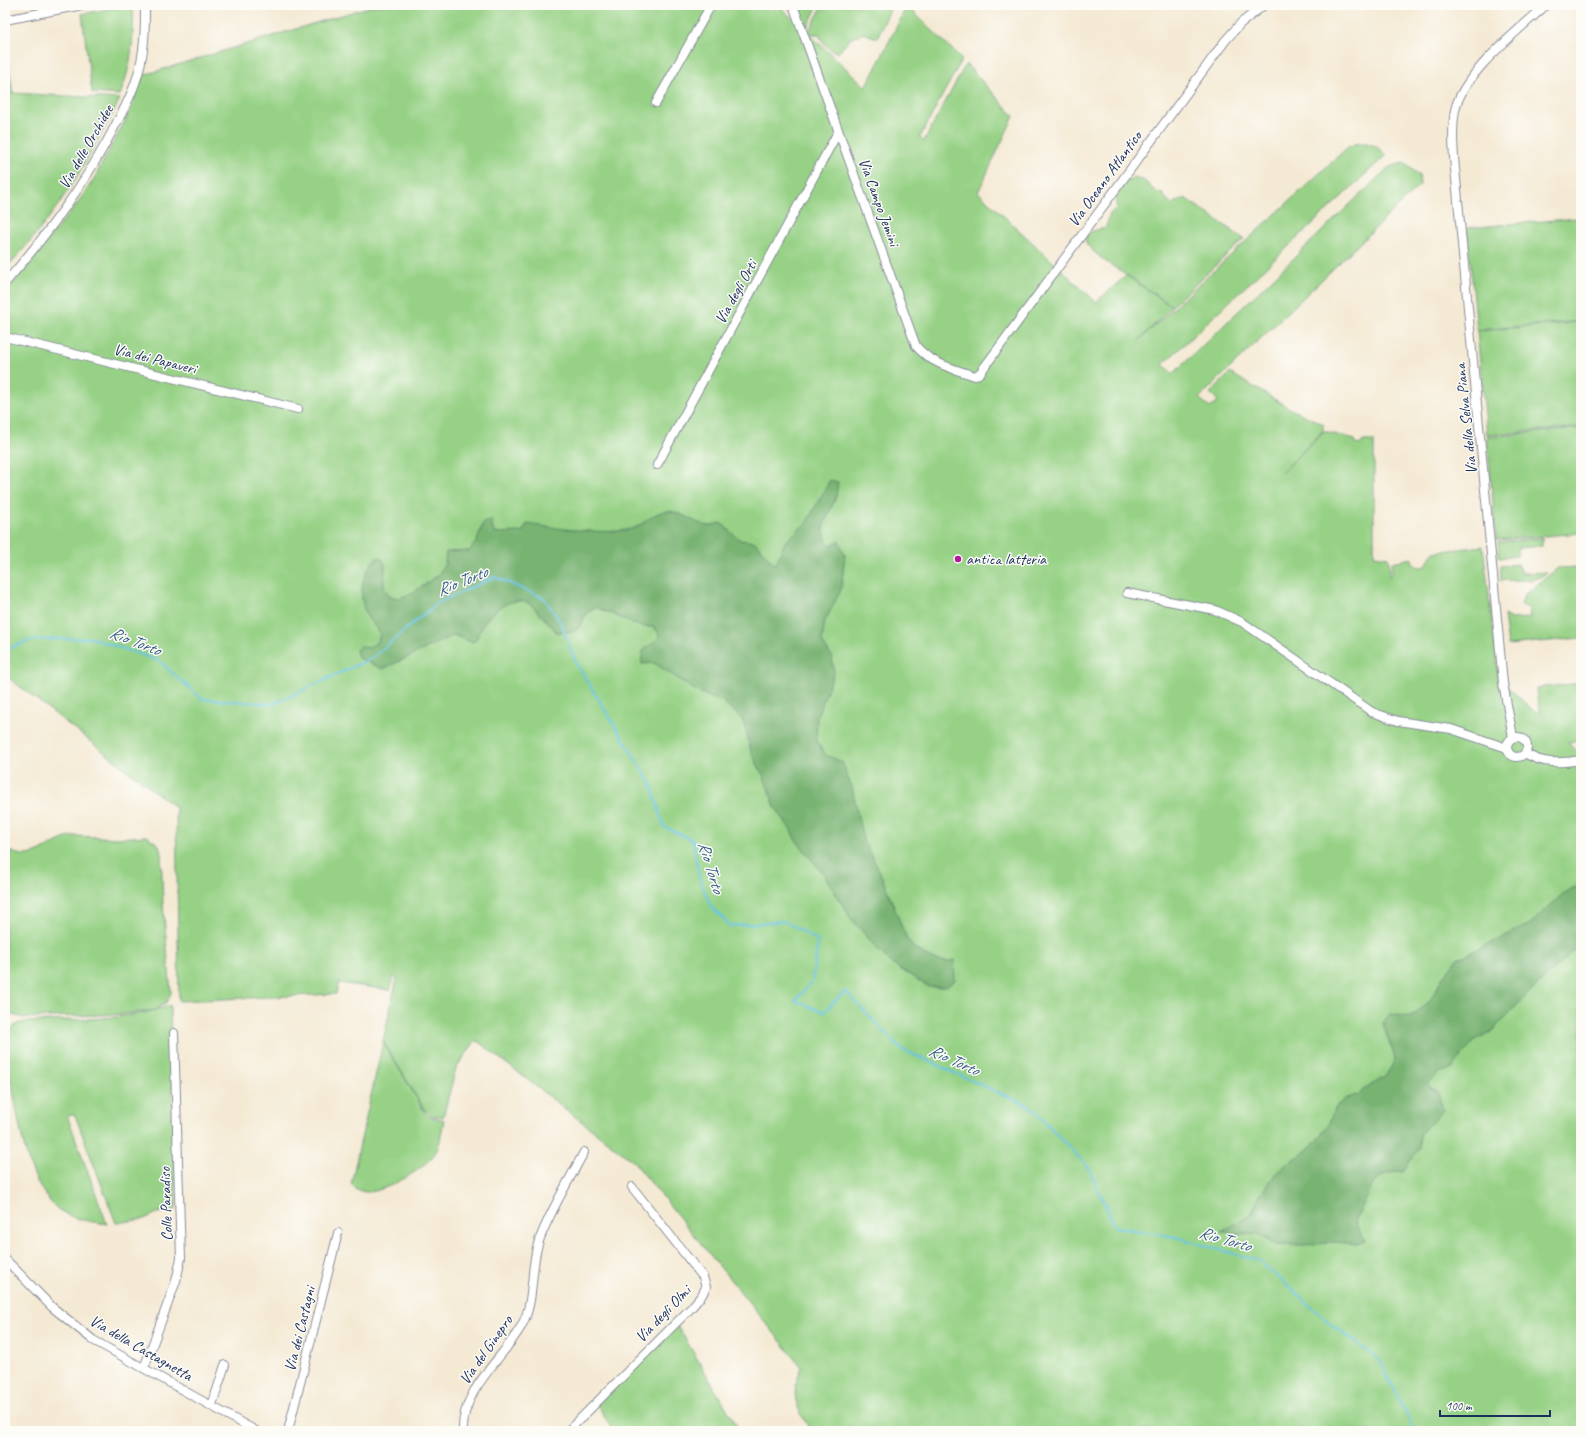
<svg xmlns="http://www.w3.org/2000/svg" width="1586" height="1436" font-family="Caveat,sans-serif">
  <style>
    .green { fill: #96d185; stroke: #588072 }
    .forest { fill: #78b372; stroke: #4a7168 }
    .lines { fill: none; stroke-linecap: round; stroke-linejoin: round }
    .stream { stroke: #68c4e6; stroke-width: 2 }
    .minor-casing { stroke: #888c98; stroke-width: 10 }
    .minor { stroke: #fff; stroke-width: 8 }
    .poi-dot { fill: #b5179e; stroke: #fdfcf7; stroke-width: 1.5 }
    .labels { text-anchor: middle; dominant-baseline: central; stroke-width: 3; stroke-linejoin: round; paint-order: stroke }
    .street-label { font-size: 16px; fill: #1b2f5e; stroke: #fdfcf7 }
    .poi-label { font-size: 16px; fill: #1b2f5e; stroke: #fdfcf7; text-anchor: start }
    .water-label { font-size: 17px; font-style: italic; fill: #325c87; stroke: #fdfcf7 }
  </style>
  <rect width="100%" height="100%" fill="#fdfcf7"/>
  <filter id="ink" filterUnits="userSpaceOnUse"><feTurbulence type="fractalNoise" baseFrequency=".025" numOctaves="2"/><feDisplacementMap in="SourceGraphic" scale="8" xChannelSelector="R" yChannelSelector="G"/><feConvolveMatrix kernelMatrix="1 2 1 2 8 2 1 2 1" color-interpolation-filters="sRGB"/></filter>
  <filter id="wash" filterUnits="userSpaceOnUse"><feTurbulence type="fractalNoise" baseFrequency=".012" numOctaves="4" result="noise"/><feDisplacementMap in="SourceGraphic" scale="16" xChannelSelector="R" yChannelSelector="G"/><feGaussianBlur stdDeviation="0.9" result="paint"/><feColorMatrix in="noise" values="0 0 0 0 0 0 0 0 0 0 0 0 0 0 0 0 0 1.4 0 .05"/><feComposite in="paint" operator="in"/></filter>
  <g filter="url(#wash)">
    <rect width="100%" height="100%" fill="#f4e9d3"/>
    <path class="green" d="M129,5h4c1,32 -1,61 -13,90l-28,-2 -10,-79z
      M375,5h403l88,82 41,-81 55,53 -42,78 4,4 42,-77 48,52 -36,76 118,110 31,-27 45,32 -34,34 210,-194c16,-8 26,-4 38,8l-223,209 10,10 216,-207 15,-4 15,12 1,10 -221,213 11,10 8,-7 -8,-8 20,-20 61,36 32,15v7l-43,43 44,-43 31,9 1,4 4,1 3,-4h11v114l14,2 2,14 -2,4 2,1 2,-4v-10l20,-4 1,6 6,3 7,-1 4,-9 4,-5 49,-6 16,133 37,34 3,-1 -3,-24 45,-5v58l-13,2 13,12v676h-727l-5,-5 -2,5h-36c-15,-24 -22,-36 -9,-64l-168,-205 -158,-122 -20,28 -13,49 -10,-1 -9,-7 -41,-68 14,-63 -3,-2 -4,14 -51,-7 -3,11 -157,7 -3,-193 -171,-133v-382l71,-88 16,-23 34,-63 18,-44z
      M798,5h20l-11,23z
      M823,5h69l-15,33 -14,-5 -13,6 -12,14c-10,-3 -15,-10 -19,-19h-7l-3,-3z
      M5,42l8,51 -8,1z
      M13,93l107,6c-32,63 -65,119 -115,170v-175z
      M1134,177c3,1 7,2 10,4 8,5 7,10 19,13l3,5 6,5 13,-6 59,41 -72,67 -70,-47 -15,-14 -2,-7 5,-6 16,-5 4,-13 7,-7 -2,-7 8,-15z
      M1577,218l4,38v65l-104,9 -10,-102z
      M1581,322v105l-94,8 -10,-104z
      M1581,428v105l-85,7 -9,-103z
      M1542,538v8l-24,2 -1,8 -18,2 -1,-16z
      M1518,564l4,9 25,-1c-9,11 -33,7 -46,9l-1,-15z
      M1581,567v71l-73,7 -4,-30 7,4 19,-1 -1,-10 -8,-3 3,-10 34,-27z
      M76,836l42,2 29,-2 12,9 2,7 2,52 8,89 -4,9 -12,8 -30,4 -100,4 -20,-5v-164c33,18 41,-10 71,-13z
      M170,1005l6,204 -19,4 -13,6 -28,4 -41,-108h-6l-1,3 39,106c-21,-3 -45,-6 -58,-24 -24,-31 -29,-72 -36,-110 -4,-18 -13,-38 -4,-57 3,-7 9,-10 16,-11 42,-3 107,-1 145,-17z
      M383,1042l42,70 5,5 14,3c-2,9 -3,21 -7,30 -8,17 -51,42 -70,42 -6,0 -12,-3 -16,-8z
      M677,1325l63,106h-127l-16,-27z"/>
    <path class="forest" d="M830,480l8,2 -2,15 -13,30 5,19 11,-5 6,14 -4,35 -16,31 -3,20 10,16 2,16 -17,44 -1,24 10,14 16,7 3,7 2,7 5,11 11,53 17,32 27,67 8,10 17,10 14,3 8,-2 1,20 -6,5 -5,2h-15l-37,-23 -14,-14 -28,-33 -26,-42 -29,-36 -4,-9 -16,-23 -11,-30 -13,-25 -7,-28 -3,-6 -19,-17 -13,-4 -16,-8 -34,-23 -5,-3 -12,1c-2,-21 8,-14 17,-28l-2,-6 -5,-3 -13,-1 -44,-19 -8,6 -9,16 -6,3h-16c-5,-9 -12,-12 -18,-20 -16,-22 -40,-7 -53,10 -4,6 -6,13 -10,19l-5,1 -16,-7 -71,34 -25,-11 -2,-8 4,-4 9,2 9,-7 2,-7c-3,-7 -10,-11 -13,-18 -10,-19 -5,-43 9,-58h5c8,8 2,16 3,26 0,4 3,8 5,12l10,2 15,-6 24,-17 7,-11 1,-12 23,-1 8,-10 6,-18 8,-3 3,13 28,-1 5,-8c26,4 83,12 107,4 10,-4 20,-16 32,-17 14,-1 32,15 44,15 3,0 8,-2 11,-3l19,17 15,2 20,23 10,-23 22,-20z
      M1581,886v58l-47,44 -43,44 -16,8 -23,29 -13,4 -10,10v4l9,6 5,17 -24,25 1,13 -17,23c-37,3 -31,24 -48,48 1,10 8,13 10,22l-8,3 -21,-2 -31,3h-28l-16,-10 -40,-3 30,-17 9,-20 18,-25 30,-20 20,-25 7,-17 10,-9 14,-5 12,-10 14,-7 10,-16c-2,-14 -9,-24 -12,-38l7,-9 21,3 19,-16 13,-24 14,-18 73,-35 33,-30 10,-6z"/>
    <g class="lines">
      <path class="stream" d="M5,650l26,-10 61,-2 67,23 43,38 71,5 99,-46 65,-55 58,-26 49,21 17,25 15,40 75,121 13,43 29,13 6,37 12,30 20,19 54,-5 33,20 -6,41 -17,19 29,11 21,-21 56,58 130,58 58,61 26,59 61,10 83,24 82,71 39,28 35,71"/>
    </g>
  </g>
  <g filter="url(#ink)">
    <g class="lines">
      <g class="minor-casing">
        <path id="minor" d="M793,5l123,341c15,18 38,23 59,30l5,-3 245,-332 16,-18 23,-18
          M5,20l77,-15
          M656,103l55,-98
          M5,283c43,-49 81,-100 111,-159 10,-18 20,-38 24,-58 5,-20 5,-41 5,-61
          M5,337l293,72
          M657,465l181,-333
          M1127,593l88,17 27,12 130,90 26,9 53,8 56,19
          M1507 747a10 10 0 1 1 20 0a10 10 0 1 1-20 0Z
          M1513,737l-10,-54 -45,-482c-2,-29 -8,-62 -3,-91 8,-37 64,-80 91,-105
          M1525,753c18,12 36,10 56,7
          M5,1259l47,48 41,33 163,91
          M144,1368l32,-87 5,-23 -7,-225
          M212,1405l13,-40
          M288,1431l50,-198
          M463,1431c-2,-41 40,-72 59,-106 13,-24 8,-55 16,-81 9,-28 32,-65 46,-92
          M568,1431l123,-123 11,-13 4,-8 -3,-10 -71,-90"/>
      </g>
      <use href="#minor" class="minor"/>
    </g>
  </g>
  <circle class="poi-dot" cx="958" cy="559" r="4"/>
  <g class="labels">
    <g class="street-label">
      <text transform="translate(86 147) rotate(-60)">Via delle Orchidee</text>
      <text transform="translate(1105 179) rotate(-54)">Via Oceano Atlantico</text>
      <text transform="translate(879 202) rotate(70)">Via Campo Jemini</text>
      <text transform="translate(736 292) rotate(-61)">Via degli Orti</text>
      <text transform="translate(155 359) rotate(14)">Via dei Papaveri</text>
      <text transform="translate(1466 419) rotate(-96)">Via della Selva Piana</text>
      <text transform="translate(166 1204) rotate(-92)">Colle Paradiso</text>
      <text transform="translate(663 1314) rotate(-46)">Via degli Olmi</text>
      <text transform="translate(300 1329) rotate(-76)">Via dei Castagni</text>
      <text transform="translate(141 1348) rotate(30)">Via della Castagnetta</text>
      <text transform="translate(486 1350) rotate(-55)">Via del Ginepro</text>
    </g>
    <g class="poi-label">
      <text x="966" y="559">antica latteria</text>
    </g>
    <g class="water-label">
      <text transform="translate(462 581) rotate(-22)">Rio Torto</text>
      <text transform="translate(135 641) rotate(21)">Rio Torto</text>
      <text transform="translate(711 867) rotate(73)">Rio Torto</text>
      <text transform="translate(954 1060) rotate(24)">Rio Torto</text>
      <text transform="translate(1225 1239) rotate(16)">Rio Torto</text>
    </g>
  </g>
  <rect width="1586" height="1436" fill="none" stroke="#fdfcf7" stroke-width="20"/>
  <path d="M1440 1410v6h110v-6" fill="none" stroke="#1b2f5e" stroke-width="2"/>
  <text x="1446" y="1410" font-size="12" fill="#1b2f5e" stroke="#fdfcf7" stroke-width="3" paint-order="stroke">100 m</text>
</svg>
